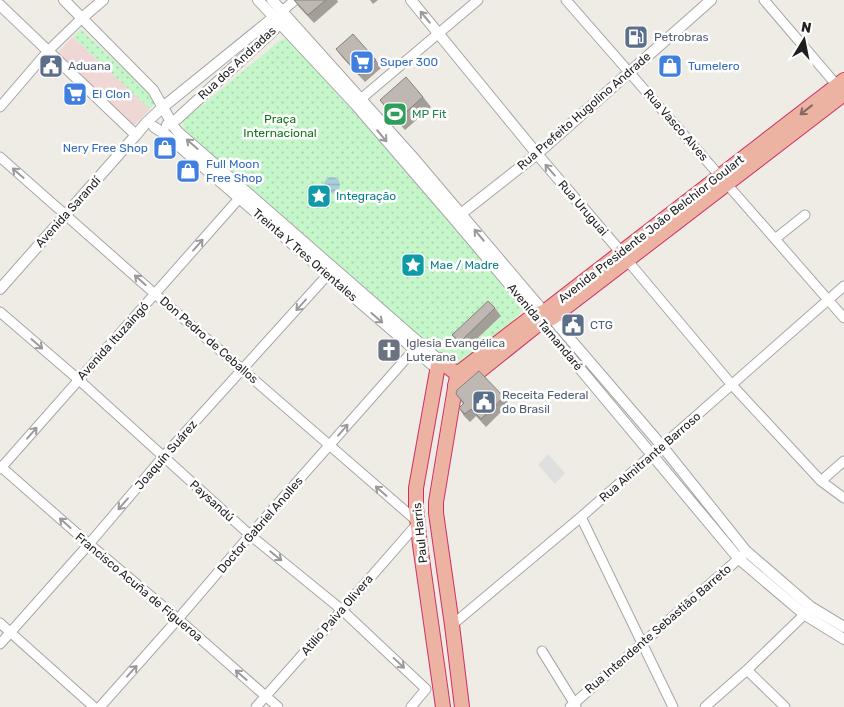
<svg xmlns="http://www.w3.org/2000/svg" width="844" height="707" font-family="Rubik,sans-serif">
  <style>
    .commercial { fill: #efd7d6 }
    .park { fill: url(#park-dots) }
    .parking { fill: #dfdfdf }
    .water { fill: url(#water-rules) }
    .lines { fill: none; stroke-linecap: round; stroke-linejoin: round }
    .minor-casing { stroke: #a6a6a6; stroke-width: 11 }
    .tertiary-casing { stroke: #a6a6a6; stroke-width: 12 }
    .trunk-casing { stroke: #d02f66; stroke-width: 16 }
    .minor { stroke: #fff; stroke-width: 9 }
    .tertiary { stroke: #fff; stroke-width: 10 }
    .trunk { stroke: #ecb2a2; stroke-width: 14 }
    .wall { fill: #a49e99 }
    .building { fill: #bfb8b2; stroke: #86817d }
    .oneway { stroke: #9a9a9a }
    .oneway2 { stroke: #866860 }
    .labels { text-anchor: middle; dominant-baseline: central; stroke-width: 5; stroke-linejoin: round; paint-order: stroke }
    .service-label { font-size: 12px; fill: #4e5e75; stroke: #fff; text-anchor: start }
    .shop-label { font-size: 12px; fill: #366cbe; stroke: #fff; text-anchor: start }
    .street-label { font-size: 12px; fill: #1f1f1f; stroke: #fff }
    .leisure-label { font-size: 12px; fill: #27864d; stroke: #fff; text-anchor: start }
    .park-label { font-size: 12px; fill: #12771b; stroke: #fff }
    .culture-label { font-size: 12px; fill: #0d838f; stroke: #fff; text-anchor: start }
    .worship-label { font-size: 12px; fill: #5b616d; stroke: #fff; text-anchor: start }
  </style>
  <defs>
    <pattern id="park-dots" width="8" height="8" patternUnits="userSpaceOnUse" patternTransform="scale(1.25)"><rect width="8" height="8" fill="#c5f6c9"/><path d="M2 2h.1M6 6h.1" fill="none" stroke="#a9d2ac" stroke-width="1.8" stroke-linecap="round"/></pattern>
    <pattern id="water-rules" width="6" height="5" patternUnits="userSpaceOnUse" patternTransform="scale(1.25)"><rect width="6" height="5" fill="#a9cfda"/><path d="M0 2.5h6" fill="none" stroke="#91b1bb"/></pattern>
  </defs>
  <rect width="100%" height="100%" fill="#efece5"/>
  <path class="commercial" d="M73,37l77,72 -16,17 -77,-73z"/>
  <path class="park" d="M81,29l76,72 -7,8 -77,-72z
    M283,39h5l5,3 228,263 2,5 -3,4 -56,50h-9l-6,-3 -191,-167 -73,-61c-2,-5 -3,-8 -1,-13l93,-77z"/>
  <path class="parking" d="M548,454l17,19 -10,11 -17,-19z"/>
  <path class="water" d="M324 185a8 8 0 1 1 16 0a8 8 0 1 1-16 0Z"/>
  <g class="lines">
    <g class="minor-casing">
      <path id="minor" d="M566,0l278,318
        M764,0l76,89
        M281,12l14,-12
        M356,103l122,-103
        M0,107l48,-56 34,-33
        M0,157l155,137 263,228
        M775,239l30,-24
        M627,260l105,125 89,96 23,17
        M0,312l79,68 171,155 92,75 84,79
        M0,466l89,78 89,75 100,88
        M0,469l243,-275
        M821,481l23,-20
        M581,517l92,190
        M0,623l94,84
        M452,625l129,-108 263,-231
        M0,644l89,-100 74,-87 169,-187
        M542,651l34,55
        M747,670l38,37
        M100,707l78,-88 72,-84 168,-190
        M256,707l86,-97 76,-87
        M411,707l15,-18
        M570,707l173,-152
        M705,707l42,-37 61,-59"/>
    </g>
    <g class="tertiary-casing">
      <path id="tertiary" d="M64,0l89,90 21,37 4,5 261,228
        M258,0l97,104 99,115 87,103 198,237 66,56 39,24
        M272,0l139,155 133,157 8,6 110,128 84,105 65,56 33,20
        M411,0l126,154 88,103
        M0,5l136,130
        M82,18l21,-18
        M167,125l10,-6 97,-89 5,-8 1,-5
        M154,127l11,7 272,235
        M457,217l80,-63 174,-154
        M0,289l136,-154 10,-12 17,-16 111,-90"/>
    </g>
    <g class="trunk-casing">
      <path id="trunk" d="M457,374l77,-59 10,-3 300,-232
        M457,376l-21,126v11l16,112 10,82
        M455,385l7,-1 9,-6 70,-56 11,-4 292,-224
        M443,707l-23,-162 -4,-37v-20l23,-128 18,14"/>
    </g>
    <use href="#minor" class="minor"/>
    <use href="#tertiary" class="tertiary"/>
    <use href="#trunk" class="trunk"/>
  </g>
  <path class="wall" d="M294,0h43l1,2 -24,21 -15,-16z
    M370,0h8l-5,4z
    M336,49l40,11 5,8 -16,14 -23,-25z
    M423,97l8,10 -26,23 -18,-20 -7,-10z
    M495,308l6,8 -36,34 -7,-8 -6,-7z
    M456,394l48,3 5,7 -23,23 -10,-11 -6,6 -6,-6 -5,-8 4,-4z"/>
  <path class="building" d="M294,0h32l-18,15z
    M353,34l23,26 -17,15 -23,-26z
    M406,77l17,20 -26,23 -17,-20z
    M488,301l7,7 -35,34 -8,-7z
    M479,371l25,26 -23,22 -10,-10 -6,5 -6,-6 5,-5 -8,-9 1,-4z"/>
  <defs><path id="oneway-shaft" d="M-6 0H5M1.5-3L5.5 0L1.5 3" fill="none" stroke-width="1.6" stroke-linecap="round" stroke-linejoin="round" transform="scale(1.25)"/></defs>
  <g class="oneway">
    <use href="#oneway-shaft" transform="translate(425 17) rotate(-130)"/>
    <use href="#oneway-shaft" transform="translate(382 136) rotate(50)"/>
    <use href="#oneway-shaft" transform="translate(192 144) rotate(-139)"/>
    <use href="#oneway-shaft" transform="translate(550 170) rotate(-131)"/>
    <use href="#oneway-shaft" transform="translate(18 173) rotate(-139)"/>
    <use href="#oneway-shaft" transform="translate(479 235) rotate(-130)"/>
    <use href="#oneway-shaft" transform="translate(198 245) rotate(-49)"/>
    <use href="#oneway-shaft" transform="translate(140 280) rotate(-138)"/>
    <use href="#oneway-shaft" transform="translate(301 305) rotate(132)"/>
    <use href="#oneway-shaft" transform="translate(377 318) rotate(41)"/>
    <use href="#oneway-shaft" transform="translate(37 344) rotate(41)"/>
    <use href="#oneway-shaft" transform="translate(343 430) rotate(-49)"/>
    <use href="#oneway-shaft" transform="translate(32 433) rotate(-49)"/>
    <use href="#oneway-shaft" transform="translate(381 491) rotate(-139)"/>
    <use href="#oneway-shaft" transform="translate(123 504) rotate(131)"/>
    <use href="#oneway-shaft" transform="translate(65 523) rotate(-138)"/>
    <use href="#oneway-shaft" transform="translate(276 556) rotate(39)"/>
    <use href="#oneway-shaft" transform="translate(399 663) rotate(43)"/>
    <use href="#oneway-shaft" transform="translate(132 671) rotate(-48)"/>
    <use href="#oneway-shaft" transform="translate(241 675) rotate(-139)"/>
  </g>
  <use class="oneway2" href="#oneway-shaft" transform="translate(806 110) rotate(142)"/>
  <defs>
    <g id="fuel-square" transform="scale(1.25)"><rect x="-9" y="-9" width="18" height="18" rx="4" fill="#5c6f8a" stroke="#fff"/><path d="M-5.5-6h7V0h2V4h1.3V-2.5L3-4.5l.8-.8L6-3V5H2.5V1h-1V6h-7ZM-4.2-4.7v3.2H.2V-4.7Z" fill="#fff"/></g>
    <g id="supermarket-square" transform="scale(1.25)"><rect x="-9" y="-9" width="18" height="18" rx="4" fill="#3f7fe0" stroke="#fff"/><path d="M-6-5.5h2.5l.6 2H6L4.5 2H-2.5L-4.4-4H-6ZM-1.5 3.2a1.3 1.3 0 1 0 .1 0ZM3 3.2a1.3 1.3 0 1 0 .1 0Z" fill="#fff"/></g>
    <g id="civic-square" transform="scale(1.25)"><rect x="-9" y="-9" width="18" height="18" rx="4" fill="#5c6f8a" stroke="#fff"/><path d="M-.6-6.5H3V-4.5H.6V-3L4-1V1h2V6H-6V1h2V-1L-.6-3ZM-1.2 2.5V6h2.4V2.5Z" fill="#fff"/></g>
    <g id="shop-square" transform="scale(1.25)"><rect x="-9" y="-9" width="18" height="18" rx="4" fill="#3f7fe0" stroke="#fff"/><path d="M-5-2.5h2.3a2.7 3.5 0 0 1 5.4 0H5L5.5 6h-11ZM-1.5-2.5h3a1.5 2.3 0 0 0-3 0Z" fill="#fff"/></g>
    <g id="stadium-square" transform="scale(1.25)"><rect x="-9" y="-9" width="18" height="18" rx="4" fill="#2e9e5b" stroke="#fff"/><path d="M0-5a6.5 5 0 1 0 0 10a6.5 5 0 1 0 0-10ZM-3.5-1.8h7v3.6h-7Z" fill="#fff"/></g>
    <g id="sight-square" transform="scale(1.25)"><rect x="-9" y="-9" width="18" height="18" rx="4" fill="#0f9aa8" stroke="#fff"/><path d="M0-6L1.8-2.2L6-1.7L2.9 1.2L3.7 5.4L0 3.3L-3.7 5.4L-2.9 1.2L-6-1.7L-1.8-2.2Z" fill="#fff"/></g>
    <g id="church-square" transform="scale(1.25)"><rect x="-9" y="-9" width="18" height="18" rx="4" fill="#6b7280" stroke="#fff"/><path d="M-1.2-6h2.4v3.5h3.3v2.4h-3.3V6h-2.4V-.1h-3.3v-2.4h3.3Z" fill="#fff"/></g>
  </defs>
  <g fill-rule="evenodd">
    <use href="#fuel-square" x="636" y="37"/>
    <use href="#supermarket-square" x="362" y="62"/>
    <use href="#civic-square" x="51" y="66"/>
    <use href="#shop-square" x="670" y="66"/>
    <use href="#supermarket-square" x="75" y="94"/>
    <use href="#stadium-square" x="395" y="114"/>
    <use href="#shop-square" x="165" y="148"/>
    <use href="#shop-square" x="188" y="171"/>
    <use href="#sight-square" x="319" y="196"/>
    <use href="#sight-square" x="413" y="265"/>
    <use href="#civic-square" x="573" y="325"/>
    <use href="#church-square" x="389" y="350"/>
    <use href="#civic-square" x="484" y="402"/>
  </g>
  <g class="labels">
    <g class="service-label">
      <text x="654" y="37">Petrobras</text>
      <text x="68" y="66">Aduana</text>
      <text x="590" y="325">CTG</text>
      <text x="502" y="395">Receita Federal<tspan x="502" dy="14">do Brasil</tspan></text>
    </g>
    <g class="shop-label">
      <text x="380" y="62">Super 300</text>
      <text x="688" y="66">Tumelero</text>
      <text x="92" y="94">El Clon</text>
      <text x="148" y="148" text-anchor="end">Nery Free Shop</text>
      <text x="206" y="164">Full Moon<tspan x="206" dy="14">Free Shop</tspan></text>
    </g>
    <g class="street-label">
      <text transform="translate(237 63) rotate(-43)">Rua dos Andradas</text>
      <text transform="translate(584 111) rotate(-41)">Rua Prefeito Hugolino Andrade</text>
      <text transform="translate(676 125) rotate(49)">Rua Vasco Alves</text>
      <text transform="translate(583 208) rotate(49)">Rua Uruguai</text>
      <text transform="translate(68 212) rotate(-48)">Avenida Sarandí</text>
      <text transform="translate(651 229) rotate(-38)">Avenida Presidente João Belchior Goulart</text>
      <text transform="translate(305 255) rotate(41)">Treinta Y Tres Orientales</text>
      <text transform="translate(545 327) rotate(50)">Avenida Tamandaré</text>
      <text transform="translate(209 340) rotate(41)">Don Pedro de Ceballos</text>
      <text transform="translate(113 341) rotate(-48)">Avenida Ituzaingó</text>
      <text transform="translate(166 455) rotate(-49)">Joaquín Suárez</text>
      <text transform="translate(650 457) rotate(-41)">Rua Almitrante Barroso</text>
      <text transform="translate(212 501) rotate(42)">Paysandú</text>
      <text transform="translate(260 525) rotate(-49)">Doctor Gabriel Anolles</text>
      <text transform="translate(420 533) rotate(-96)">Paul Harris</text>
      <text transform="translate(139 587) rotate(40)">Francisco Acuña de Figueroa</text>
      <text transform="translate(337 615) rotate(-49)">Atilio Paiva Olivera</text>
      <text transform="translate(658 629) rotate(-41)">Rua Intendente Sebastião Barreto</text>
    </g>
    <g class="leisure-label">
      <text x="412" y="114">MP Fit</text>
    </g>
    <g class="park-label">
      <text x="280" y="119">Praça<tspan x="280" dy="14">Internacional</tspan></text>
    </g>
    <g class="culture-label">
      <text x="336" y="196">Integração</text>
      <text x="430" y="265">Mae / Madre</text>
    </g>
    <g class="worship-label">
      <text x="406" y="343">Iglesia Evangélica<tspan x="406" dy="14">Luterana</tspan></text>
    </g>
  </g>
  <g transform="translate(804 40) rotate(10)" stroke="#ffffff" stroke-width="4" paint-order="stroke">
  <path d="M0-4L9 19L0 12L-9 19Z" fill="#1f1f1f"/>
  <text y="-8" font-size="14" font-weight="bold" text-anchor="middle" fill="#1f1f1f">N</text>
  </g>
</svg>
